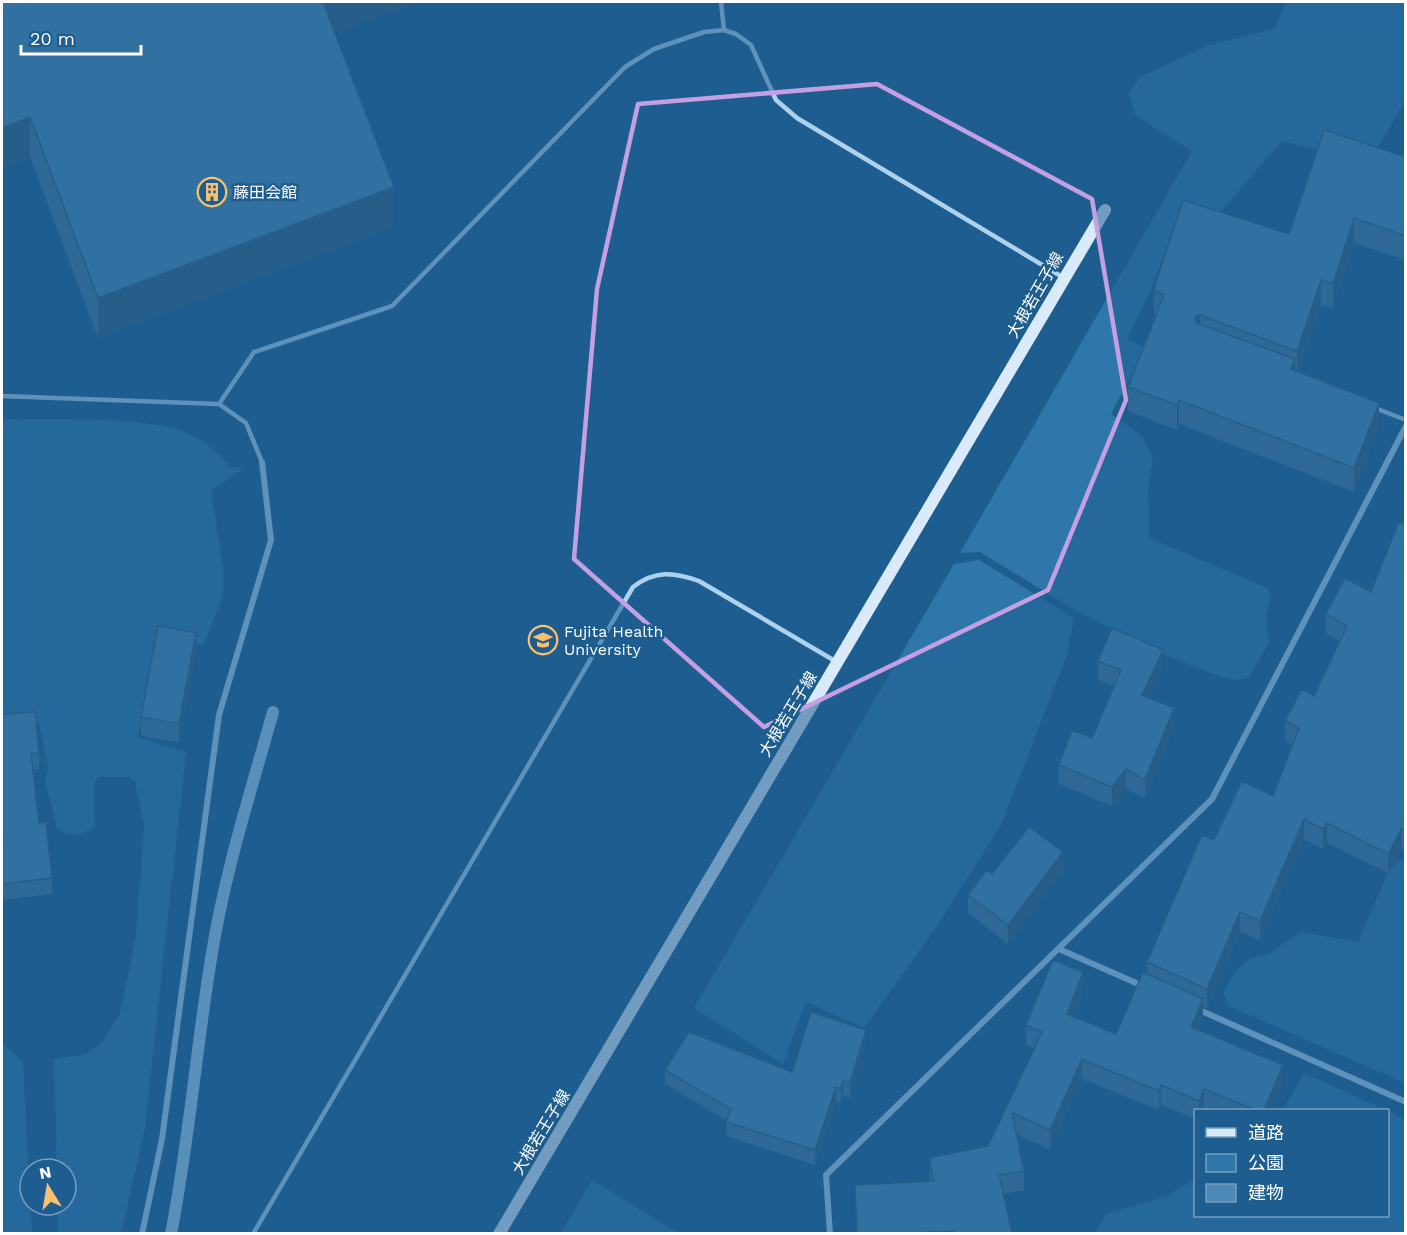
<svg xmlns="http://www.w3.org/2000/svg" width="1407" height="1235" font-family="'Work Sans','Noto Sans JP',sans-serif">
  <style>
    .green { fill: #2f76aa }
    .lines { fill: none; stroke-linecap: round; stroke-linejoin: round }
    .stream { stroke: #a0ceef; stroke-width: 12 }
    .lane { stroke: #add2ed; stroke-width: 4.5 }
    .street { stroke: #add2ed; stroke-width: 6 }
    .secondary { stroke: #d9ebfa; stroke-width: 12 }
    .wall { fill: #40769e }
    .shaded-wall { fill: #346081 }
    .building { fill: #4b89b8; stroke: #346081; stroke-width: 1.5 }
    .marked { fill: none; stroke: #c4a0e2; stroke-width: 4.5; stroke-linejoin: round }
    .labels { text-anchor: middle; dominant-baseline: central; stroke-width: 5; stroke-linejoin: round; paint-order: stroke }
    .poi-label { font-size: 16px; fill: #fff; stroke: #1e5d8f; text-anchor: start }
    .street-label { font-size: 16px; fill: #fff; stroke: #1e5d8f }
  </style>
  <rect width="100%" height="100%" fill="#1e5d8f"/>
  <path class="green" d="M1286,2h119v99l-36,62 -87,-22 -73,84 -30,-9 -28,73 -24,51 19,7 -35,67 31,22 11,22 -5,32 1,48 118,50 4,7 -5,23 3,24 -20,36 -12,2 -16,-3 -59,-23 -82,-41 -100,-61 -20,1 232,-402 -57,-36 -6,-23 11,-15 67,-31 67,-17z
    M2,419c47,1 149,-4 189,16 16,7 28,19 39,32l15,1 -34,22 12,79v26l-19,50 -50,-3 -16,95 48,15 -41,376 -24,105h-63l-1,-28h9v-36h-9l-3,-110 32,-5 14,-10 20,-30 16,-78 8,-110 -9,-45 -6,-4h-30l-5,7 1,43c-15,9 -24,10 -38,1l-12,-46 3,-15 -9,-44 -37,3z
    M979,560l95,58 -7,37 -66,170 -68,107 -69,96 -58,-26 -23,62 -89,-56 260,-444z
    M1405,859v224l-178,-78 -3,-14 13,-22 12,-10 21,-6 31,-21 57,10 28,-65 10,-15z
    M2,1043l21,19 9,171h-30z
    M1304,1073l81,37h-102z
    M1388,1111l17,9v113h-309l10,-19 61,-18 28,-17 1,37h192z
    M592,1180l86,53h-117z"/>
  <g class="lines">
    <path class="stream" d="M171,1234c18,-92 25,-184 40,-275 13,-84 39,-165 62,-247"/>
    <path class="lane" d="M721,2l3,28
      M2,396l217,8 27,19 16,39
      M219,404l35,-52 138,-46 233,-239 29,-18 50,-17 20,-2 12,4 15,11 25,55 21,18 267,160
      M1375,408l31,12
      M253,1234l380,-647c22,-17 41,-15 66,-6l136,80"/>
    <path class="street" d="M1059,949l84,37
      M1197,1009l209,93
      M142,1234l20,-95 57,-424 52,-175 -9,-78
      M830,1234l-4,-59 386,-376 194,-373"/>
    <path class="secondary" d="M499,1234l606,-1024"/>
  </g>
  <path class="wall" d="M2,2h416l-83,31 59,194 -296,111 -68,-181z
    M1406,157v103l-52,-17 -21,65 -12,-3 -23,67 81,55 -25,65 -175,-68 -2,6 -49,-19v-24l28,-72 -2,-2v-24l135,-55z
    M1406,525v326l-5,-2 -13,24 -61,-30 -4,6 -19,-10 -44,101 -20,-8 -33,77 -4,-2v11l-5,12 85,54 -11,26h-63l-5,-1v1h-8v9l-35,-14 -2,5 -77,-31 -32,71 -33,-16 7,37v19l-21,4 9,39h-156l-1,-48 75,-4 -1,-23 59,-12 46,-98 -8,-3v-20l57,-33 -10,25 43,17 31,-60v-12l67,-122 59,-44 20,-51 -8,-4v-20l29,-25 26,-55 -14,-7v-20l45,-22z
    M196,652l-17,91 -38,-7v-19z
    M1098,661l65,8 -14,29 25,29 -29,72 -19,-11 -14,18 -53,-22v-19l33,-27 22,-52 -16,-6z
    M2,714l37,39v16l-6,1 6,53 13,55v16l-50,6z
    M1063,871l-55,73 -40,-31v-18l24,-21z
    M866,1044l-16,54 -7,-3 -2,8 -5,-1 -21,63 -89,-29 1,-15 -62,-37v-14l127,2z"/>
  <path class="shaded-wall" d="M322,2h95l-95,37z
    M30,117v40l-28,12v-41z
    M394,187v40l-296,111v-40z
    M1354,218v25l-21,65v-24z
    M1321,280v25l-24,70v-24z
    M1200,315v24l-5,-23z
    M1295,359v25l-4,-15z
    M1179,400v24l-2,6v-25z
    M1379,403v24l-25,65v-24z
    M196,633v19l-17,91v-19z
    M1163,650v19l-21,45v-19z
    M1174,708v19l-29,72v-19z
    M1126,769v19l-14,18v-19z
    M1304,819v20l-44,101v-19z
    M1327,823v20l-4,6v-20z
    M1401,829v20l-13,24v-19z
    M1063,852v19l-55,73v-19z
    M1240,912v20l-33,77v-20z
    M1083,972v20l-16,41v-19z
    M1203,999v19l-12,28v-19z
    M866,1030v14l-16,54v-15z
    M1082,1059v20l-32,71v-20z
    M1283,1065v19l-11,26h-8z
    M843,1081v14l-2,8v-14z
    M1161,1085v20l-2,5v-19z
    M836,1087v15l-21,63v-15z
    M1204,1089v21h-5v-9z"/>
  <path class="building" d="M2,2h321l71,185 -296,111 -68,-181 -28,11z
    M1324,130l82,27v79l-52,-18 -21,66 -12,-4 -24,71 -97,-36 -5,1 1,7 99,36 -4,10 88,34 -25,65 -175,-68 -2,5 -49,-18 36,-92 -10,-6 29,-89 106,34z
    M1399,522l7,3v306l-5,-2 -13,25 -61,-31 -4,6 -19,-10 -44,102 -20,-9 -33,77 -60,-27 55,-127 12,5 28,-59 31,15 26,-68 -14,-7 17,-32 12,7 33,-70 -21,-12 19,-36 26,14z
    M158,626l38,7 -17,91 -38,-7z
    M1112,628l51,22 -21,45 32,13 -29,72 -19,-11 -14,18 -53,-22 13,-35 20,8 29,-68 -23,-9z
    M35,712l4,41 -8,1 8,69 7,-1 6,56 -50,6v-41h1l-1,-14v-115z
    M1029,827l34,25 -55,73 -40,-30 19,-25 5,4z
    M1053,960l30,12 -16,42 49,20 27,-62 60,27 -12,28 92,38 -19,45h-8l-52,-21 -5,12 -38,-16 -2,6 -77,-32 -32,71 -38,-17 12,58 -25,4 13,58h-58v-2l-45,2h-52l-2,-48 79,-4 -5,-23 59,-12 54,-114 -16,-7z
    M811,1012l55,18 -16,53 -7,-2 -2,8 -5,-2 -21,63 -89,-28 5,-13 -66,-39 24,-38 103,40z"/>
  <path d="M0 0H1407V1235H0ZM877,84l215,115 34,201 -78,190 -284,137 -190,-168 23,-270 41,-185z" fill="#1e5d8f" fill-opacity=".55" fill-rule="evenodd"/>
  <path class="marked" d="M877,84l215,115 34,201 -78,190 -284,137 -190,-168 23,-270 41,-185z"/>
  <defs>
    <g id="building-ring" transform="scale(1.5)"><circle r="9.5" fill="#1e5d8f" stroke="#fcc06c" stroke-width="1.5"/><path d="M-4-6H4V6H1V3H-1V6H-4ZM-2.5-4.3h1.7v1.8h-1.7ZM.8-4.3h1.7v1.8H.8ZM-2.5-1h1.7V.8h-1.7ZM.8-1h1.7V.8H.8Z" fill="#fcc06c"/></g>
    <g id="university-ring" transform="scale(1.5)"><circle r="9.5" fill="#1e5d8f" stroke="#fcc06c" stroke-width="1.5"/><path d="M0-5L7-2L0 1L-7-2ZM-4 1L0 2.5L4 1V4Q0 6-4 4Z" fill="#fcc06c"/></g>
  </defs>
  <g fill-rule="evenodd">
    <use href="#building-ring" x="212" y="192"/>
    <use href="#university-ring" x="543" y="640"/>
  </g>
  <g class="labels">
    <g class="poi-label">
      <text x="233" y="192">藤田会館</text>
      <text x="564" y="631">Fujita Health<tspan x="564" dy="18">University</tspan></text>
    </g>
    <g class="street-label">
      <text transform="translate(1035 295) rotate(-60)">大根若王子線</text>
      <text transform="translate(788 714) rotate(-59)">大根若王子線</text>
      <text transform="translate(541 1132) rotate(-59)">大根若王子線</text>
    </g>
  </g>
  <rect width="1407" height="1235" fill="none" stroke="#ffffff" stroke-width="6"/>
  <rect x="1194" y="1109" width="195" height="108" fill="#1e5d8f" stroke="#789ebc" stroke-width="1.5"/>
  <rect x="1206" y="1128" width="30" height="9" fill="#d9ebfa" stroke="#789ebc" stroke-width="1.5"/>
  <text x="1248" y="1139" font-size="18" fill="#ffffff">道路</text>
  <rect x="1206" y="1154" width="30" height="18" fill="#2f76aa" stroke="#789ebc" stroke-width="1.5"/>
  <text x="1248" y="1169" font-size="18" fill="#ffffff">公園</text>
  <rect x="1206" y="1184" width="30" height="18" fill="#4b89b8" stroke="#789ebc" stroke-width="1.5"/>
  <text x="1248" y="1199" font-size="18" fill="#ffffff">建物</text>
  <g transform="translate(48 1187) rotate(349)"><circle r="28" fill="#1e5d8f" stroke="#789ebc" stroke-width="1.5"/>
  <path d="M0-4.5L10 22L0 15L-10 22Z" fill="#fcc06c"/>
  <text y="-9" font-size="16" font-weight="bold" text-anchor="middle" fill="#ffffff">N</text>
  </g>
  <path d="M21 45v9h120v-9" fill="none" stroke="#ffffff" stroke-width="3"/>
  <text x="30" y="45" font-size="18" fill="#ffffff" stroke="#1e5d8f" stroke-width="4.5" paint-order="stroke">20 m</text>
</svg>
